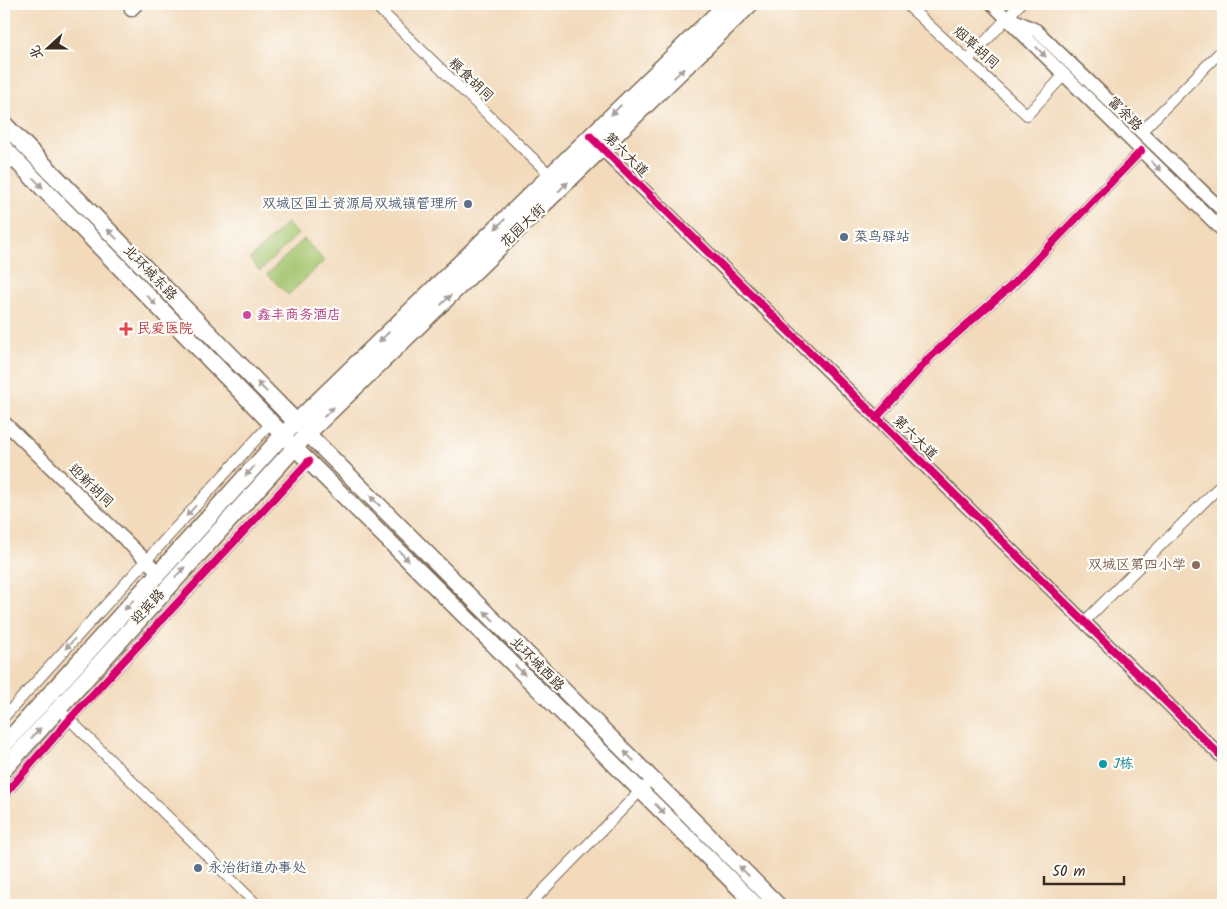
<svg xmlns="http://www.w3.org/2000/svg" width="1227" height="909" font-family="Kalam,'LXGW WenKai TC',sans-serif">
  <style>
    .grass { fill: #a5c56e; stroke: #707846 }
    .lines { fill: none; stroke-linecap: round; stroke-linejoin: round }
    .minor-casing { stroke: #7b6855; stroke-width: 12 }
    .tertiary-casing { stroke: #7b6855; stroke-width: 15 }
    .secondary-casing { stroke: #7b6855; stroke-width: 18 }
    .primary-casing { stroke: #7b6855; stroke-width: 19 }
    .minor { stroke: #fff; stroke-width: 10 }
    .tertiary { stroke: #fff; stroke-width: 12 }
    .secondary { stroke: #fff; stroke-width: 15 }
    .primary { stroke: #fff; stroke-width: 16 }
    .cycleway-casing { stroke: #fdfcf7; stroke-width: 11 }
    .cycleway { stroke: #d6006c; stroke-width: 8 }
    .oneway { fill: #a79f9a }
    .service-dot { fill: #5c6f8a; stroke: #fdfcf7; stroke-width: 2 }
    .hotel-dot { fill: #d1479c; stroke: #fdfcf7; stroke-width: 2 }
    .health-dot { fill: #e0444e; stroke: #fdfcf7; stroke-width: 2 }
    .education-dot { fill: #8d6e63; stroke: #fdfcf7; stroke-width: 2 }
    .culture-dot { fill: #0f9aa8; stroke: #fdfcf7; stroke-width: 2 }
    .labels { text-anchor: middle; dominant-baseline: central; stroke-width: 4.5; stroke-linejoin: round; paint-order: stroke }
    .street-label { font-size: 14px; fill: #3b2a1e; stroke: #fdfcf7 }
    .service-label { font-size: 14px; fill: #4e5e75; stroke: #fdfcf7; text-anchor: start }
    .hotel-label { font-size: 14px; fill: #b23c85; stroke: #fdfcf7; text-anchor: start }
    .health-label { font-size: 14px; fill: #be3a42; stroke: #fdfcf7; text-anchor: start }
    .education-label { font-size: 14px; fill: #785e54; stroke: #fdfcf7; text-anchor: end }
    .culture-label { font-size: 14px; fill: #0d838f; stroke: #fdfcf7; text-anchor: start }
  </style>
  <rect width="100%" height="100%" fill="#fdfcf7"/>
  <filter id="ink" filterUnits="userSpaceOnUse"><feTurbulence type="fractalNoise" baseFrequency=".02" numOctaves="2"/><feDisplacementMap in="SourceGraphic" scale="10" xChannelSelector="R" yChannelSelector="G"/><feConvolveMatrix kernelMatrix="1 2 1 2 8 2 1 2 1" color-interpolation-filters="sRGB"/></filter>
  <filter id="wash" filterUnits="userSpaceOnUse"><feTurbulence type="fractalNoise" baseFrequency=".0096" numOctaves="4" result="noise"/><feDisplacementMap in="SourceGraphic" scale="20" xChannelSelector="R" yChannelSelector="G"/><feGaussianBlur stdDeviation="1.12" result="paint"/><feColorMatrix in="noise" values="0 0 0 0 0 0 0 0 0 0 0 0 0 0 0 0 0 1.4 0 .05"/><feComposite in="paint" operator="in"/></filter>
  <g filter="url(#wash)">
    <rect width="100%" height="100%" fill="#f2dabb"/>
    <path class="grass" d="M287,223l11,11 -38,37 -10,-12z
      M304,239l20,22 -36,34 -21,-21z"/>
  </g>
  <g filter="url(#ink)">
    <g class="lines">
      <g class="minor-casing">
        <path id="minor" d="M374,4l176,171
          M906,4l121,111 37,-40
          M969,59l51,-55
          M1141,132l82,-83
          M4,168l10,-10
          M876,418l55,-62 81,-71 129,-134
          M1084,622l139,-139
          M66,716l191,189
          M4,717l267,-294
          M4,795l66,-76 239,-258
          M529,905l116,-119"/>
      </g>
      <g class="tertiary-casing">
        <path id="tertiary" d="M992,4l231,227
          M131,10l6,-6
          M1014,20l22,10 187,181
          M595,142l628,616
          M4,422l154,150"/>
      </g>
      <g class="secondary-casing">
        <path id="secondary" d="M299,425l479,480
          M287,440l469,465"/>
      </g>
      <g class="primary-casing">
        <path id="primary" d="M4,124l292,298
          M4,148l279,287
          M4,745l279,-310 444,-431
          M4,769l304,-336 442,-429"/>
      </g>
      <use href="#minor" class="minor"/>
      <use href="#tertiary" class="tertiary"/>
      <use href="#secondary" class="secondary"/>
      <use href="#primary" class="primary"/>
      <g class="cycleway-casing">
        <path id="cycleway" d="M590,136l633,622
          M876,418l55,-62 81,-71 129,-134
          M4,795l66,-76 239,-258"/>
      </g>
      <use href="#cycleway" class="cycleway"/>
    </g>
    <defs><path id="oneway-solid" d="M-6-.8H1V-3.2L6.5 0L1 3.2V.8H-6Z" transform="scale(1.25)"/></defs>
    <g class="oneway">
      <use href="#oneway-solid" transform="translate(1041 52) rotate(46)"/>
      <use href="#oneway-solid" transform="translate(679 73) rotate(-44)"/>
      <use href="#oneway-solid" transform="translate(616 110) rotate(136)"/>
      <use href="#oneway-solid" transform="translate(1156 166) rotate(44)"/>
      <use href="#oneway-solid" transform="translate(38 183) rotate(46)"/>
      <use href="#oneway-solid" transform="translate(563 187) rotate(-44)"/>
      <use href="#oneway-solid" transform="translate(500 224) rotate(136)"/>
      <use href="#oneway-solid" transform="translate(112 234) rotate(-134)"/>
      <use href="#oneway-solid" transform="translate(151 300) rotate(46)"/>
      <use href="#oneway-solid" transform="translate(446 300) rotate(-44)"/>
      <use href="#oneway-solid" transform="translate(384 337) rotate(136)"/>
      <use href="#oneway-solid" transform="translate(262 387) rotate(-134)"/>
      <use href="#oneway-solid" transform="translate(329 412) rotate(-44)"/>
      <use href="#oneway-solid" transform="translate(250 471) rotate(132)"/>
      <use href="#oneway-solid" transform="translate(375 501) rotate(-135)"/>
      <use href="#oneway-solid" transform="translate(191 511) rotate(132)"/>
      <use href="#oneway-solid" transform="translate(404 556) rotate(45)"/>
      <use href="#oneway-solid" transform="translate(180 572) rotate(-47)"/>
      <use href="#oneway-solid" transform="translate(129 605) rotate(132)"/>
      <use href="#oneway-solid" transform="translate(489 616) rotate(-135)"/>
      <use href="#oneway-solid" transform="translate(70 644) rotate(132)"/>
      <use href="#oneway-solid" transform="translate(520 670) rotate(45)"/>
      <use href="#oneway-solid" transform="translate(36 733) rotate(-48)"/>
      <use href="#oneway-solid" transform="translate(629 756) rotate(-135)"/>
      <use href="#oneway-solid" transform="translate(660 809) rotate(45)"/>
      <use href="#oneway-solid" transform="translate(744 871) rotate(-135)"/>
    </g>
  </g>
  <g class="service-dot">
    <circle cx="468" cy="204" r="5"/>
    <circle cx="844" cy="237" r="5"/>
    <circle cx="198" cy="868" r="5"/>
  </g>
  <circle class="hotel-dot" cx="247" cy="315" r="5"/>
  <path class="health-dot" d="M123.5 321.5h5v5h5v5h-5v5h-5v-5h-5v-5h5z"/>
  <circle class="education-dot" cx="1196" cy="565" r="5"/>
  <circle class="culture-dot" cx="1103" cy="764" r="5"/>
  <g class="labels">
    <g class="street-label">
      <text transform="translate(976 48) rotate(42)">烟草胡同</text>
      <text transform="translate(471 80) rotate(44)">粮食胡同</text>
      <text transform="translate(1125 114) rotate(45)">富余路</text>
      <text transform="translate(626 155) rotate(45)">第六大道</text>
      <text transform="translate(523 226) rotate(-44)">花园大街</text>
      <text transform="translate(150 273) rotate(46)">北环城东路</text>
      <text transform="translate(915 438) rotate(45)">第六大道</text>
      <text transform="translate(91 486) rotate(44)">迎新胡同</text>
      <text transform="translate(148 607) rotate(-48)">迎宾路</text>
      <text transform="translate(537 664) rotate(45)">北环城西路</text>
    </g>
    <g class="service-label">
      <text x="458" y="204" text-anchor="end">双城区国土资源局双城镇管理所</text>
      <text x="854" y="237">菜鸟驿站</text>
      <text x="208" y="868">永治街道办事处</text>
    </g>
    <g class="hotel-label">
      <text x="257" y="315">鑫丰商务酒店</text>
    </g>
    <g class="health-label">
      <text x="137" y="329">民爱医院</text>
    </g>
    <g class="education-label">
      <text x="1186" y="565">双城区第四小学</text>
    </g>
    <g class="culture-label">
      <text x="1113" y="764">J栋</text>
    </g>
  </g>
  <rect width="1227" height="909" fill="none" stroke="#fdfcf7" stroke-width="20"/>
  <g transform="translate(48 48) rotate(249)" stroke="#fdfcf7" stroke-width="4" paint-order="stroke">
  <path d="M0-4L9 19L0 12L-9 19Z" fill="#3b2a1e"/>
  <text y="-8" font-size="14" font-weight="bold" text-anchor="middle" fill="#3b2a1e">北</text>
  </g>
  <path d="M1044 876v8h80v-8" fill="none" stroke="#3b2a1e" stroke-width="2.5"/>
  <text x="1052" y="876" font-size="15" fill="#3b2a1e" stroke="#fdfcf7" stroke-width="4" paint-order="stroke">50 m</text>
</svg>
